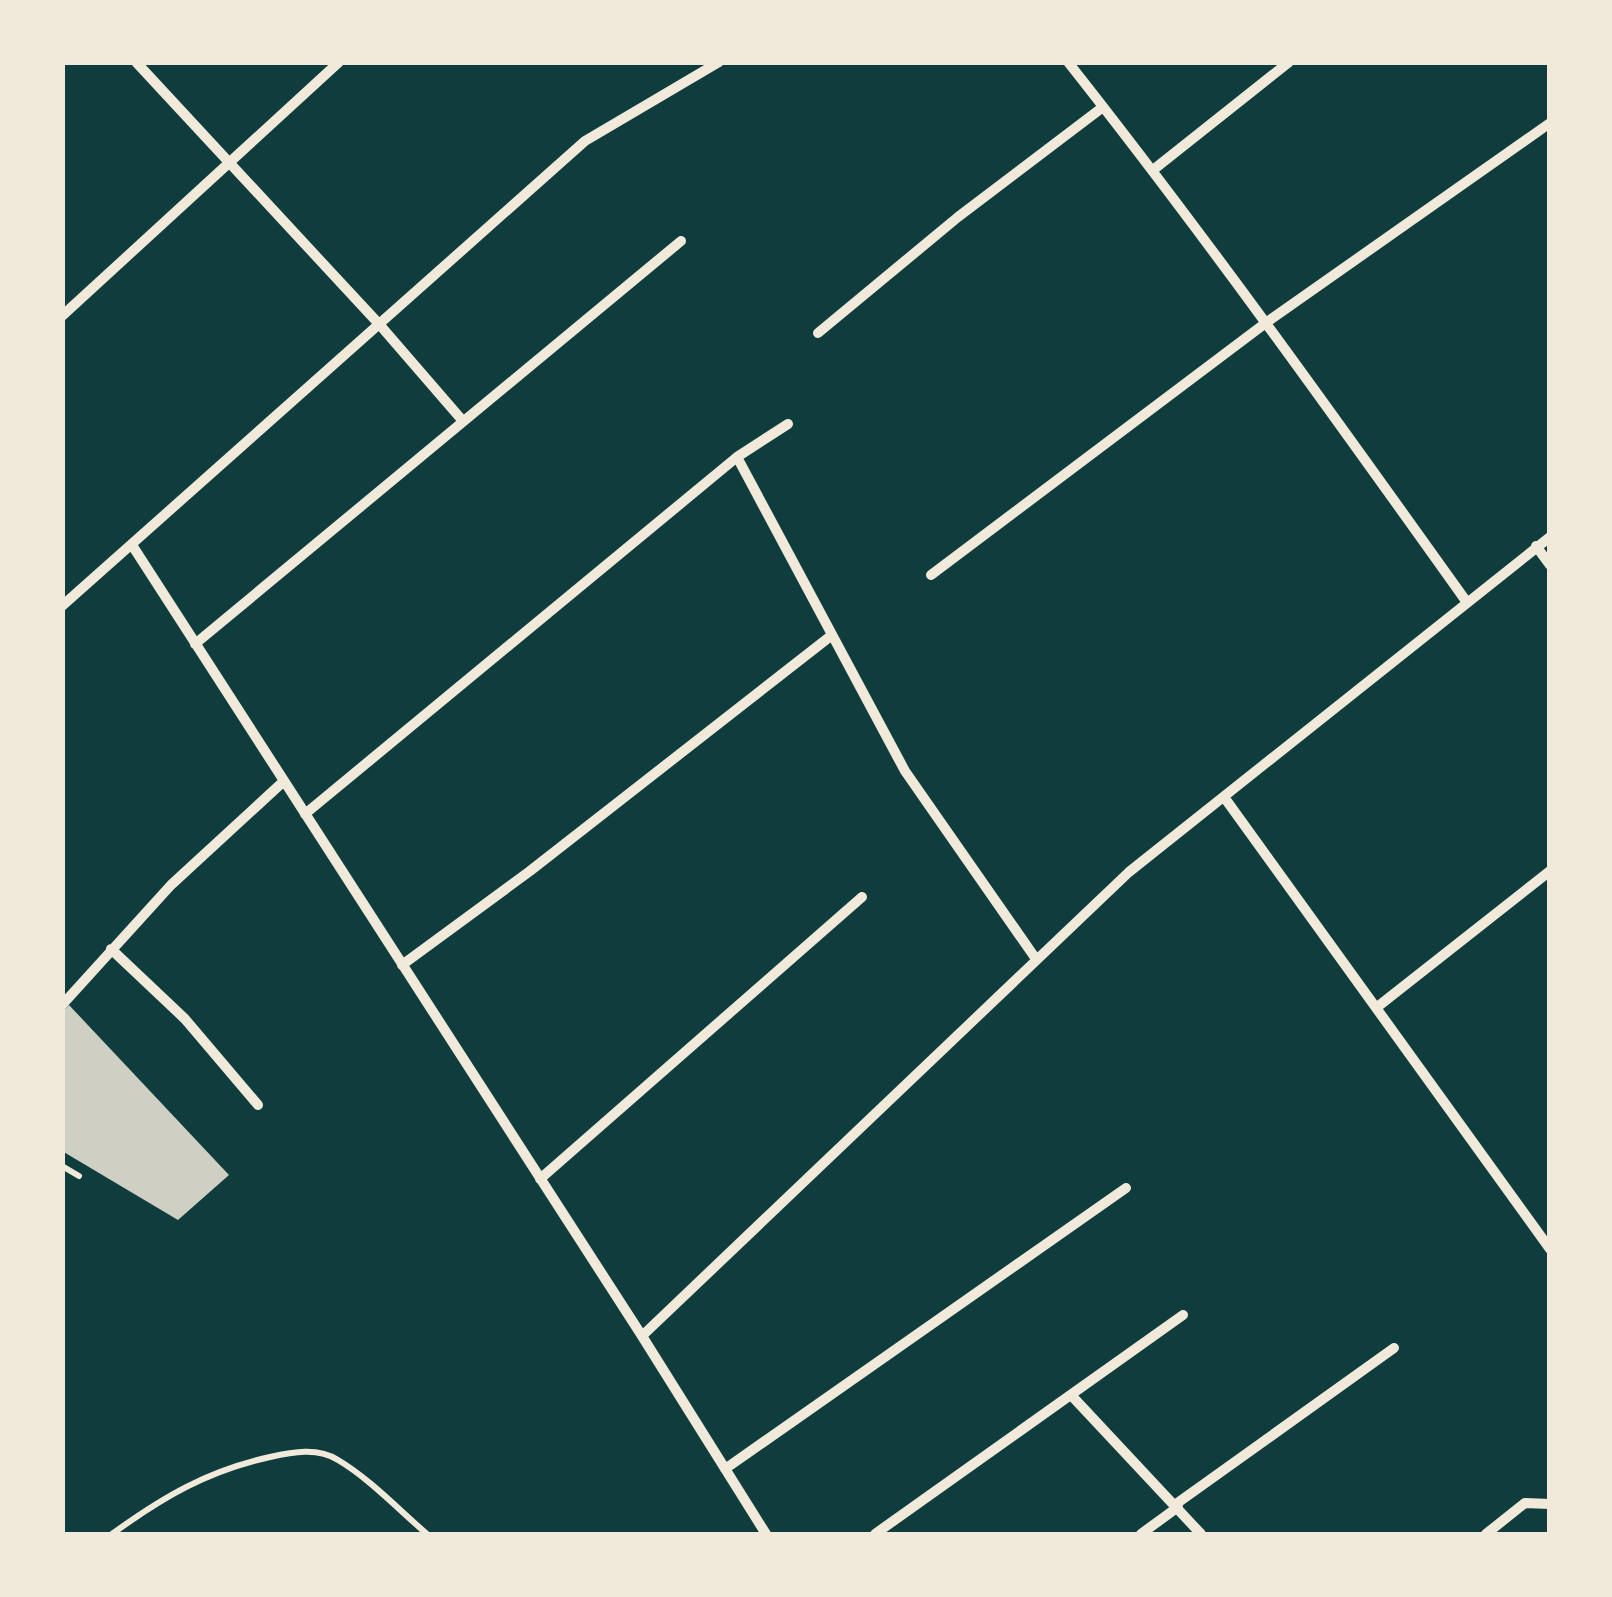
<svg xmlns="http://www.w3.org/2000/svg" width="1612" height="1597" font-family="Inter,sans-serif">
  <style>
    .building { fill: #cfcfc3 }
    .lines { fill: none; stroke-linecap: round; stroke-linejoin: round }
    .service { stroke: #f1e9da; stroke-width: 6 }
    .minor { stroke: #f1e9da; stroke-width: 10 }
  </style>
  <rect width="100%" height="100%" fill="#0f3d3e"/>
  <path class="building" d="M69,1005l160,170 -51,45 -116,-69v-139z"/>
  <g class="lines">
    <path class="service" d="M62,1166l17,10
      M112,1534c51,-37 95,-63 158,-77 22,-5 48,-10 68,3 32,19 61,50 89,74"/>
    <path class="minor" d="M136,62l243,262 83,96
      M1068,62c139,176 268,357 398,539
      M1153,170l136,-108
      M62,316l277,-254
      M818,333l140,-116 145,-110
      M737,457l168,314 131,188
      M132,545l510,791 487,-464 421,-335
      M1536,546l14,19
      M931,575l336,-253 283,-199
      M62,606l523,-465 134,-79
      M195,644l486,-403
      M1224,797l326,452
      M305,814l432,-357 51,-33
      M111,949l74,70 73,86
      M402,965l128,-94 302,-236
      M62,1005l109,-120 113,-104
      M1376,1008l174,-137
      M540,1179l322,-282
      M642,1336l124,198
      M1071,1395l130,139
      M725,1469l401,-281
      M1176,1504l218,-156
      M875,1534l308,-219
      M1141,1534l37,-27
      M1486,1534l39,-31 25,1"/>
  </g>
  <rect width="1612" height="1597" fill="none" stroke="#f1e9da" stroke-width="130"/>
</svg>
